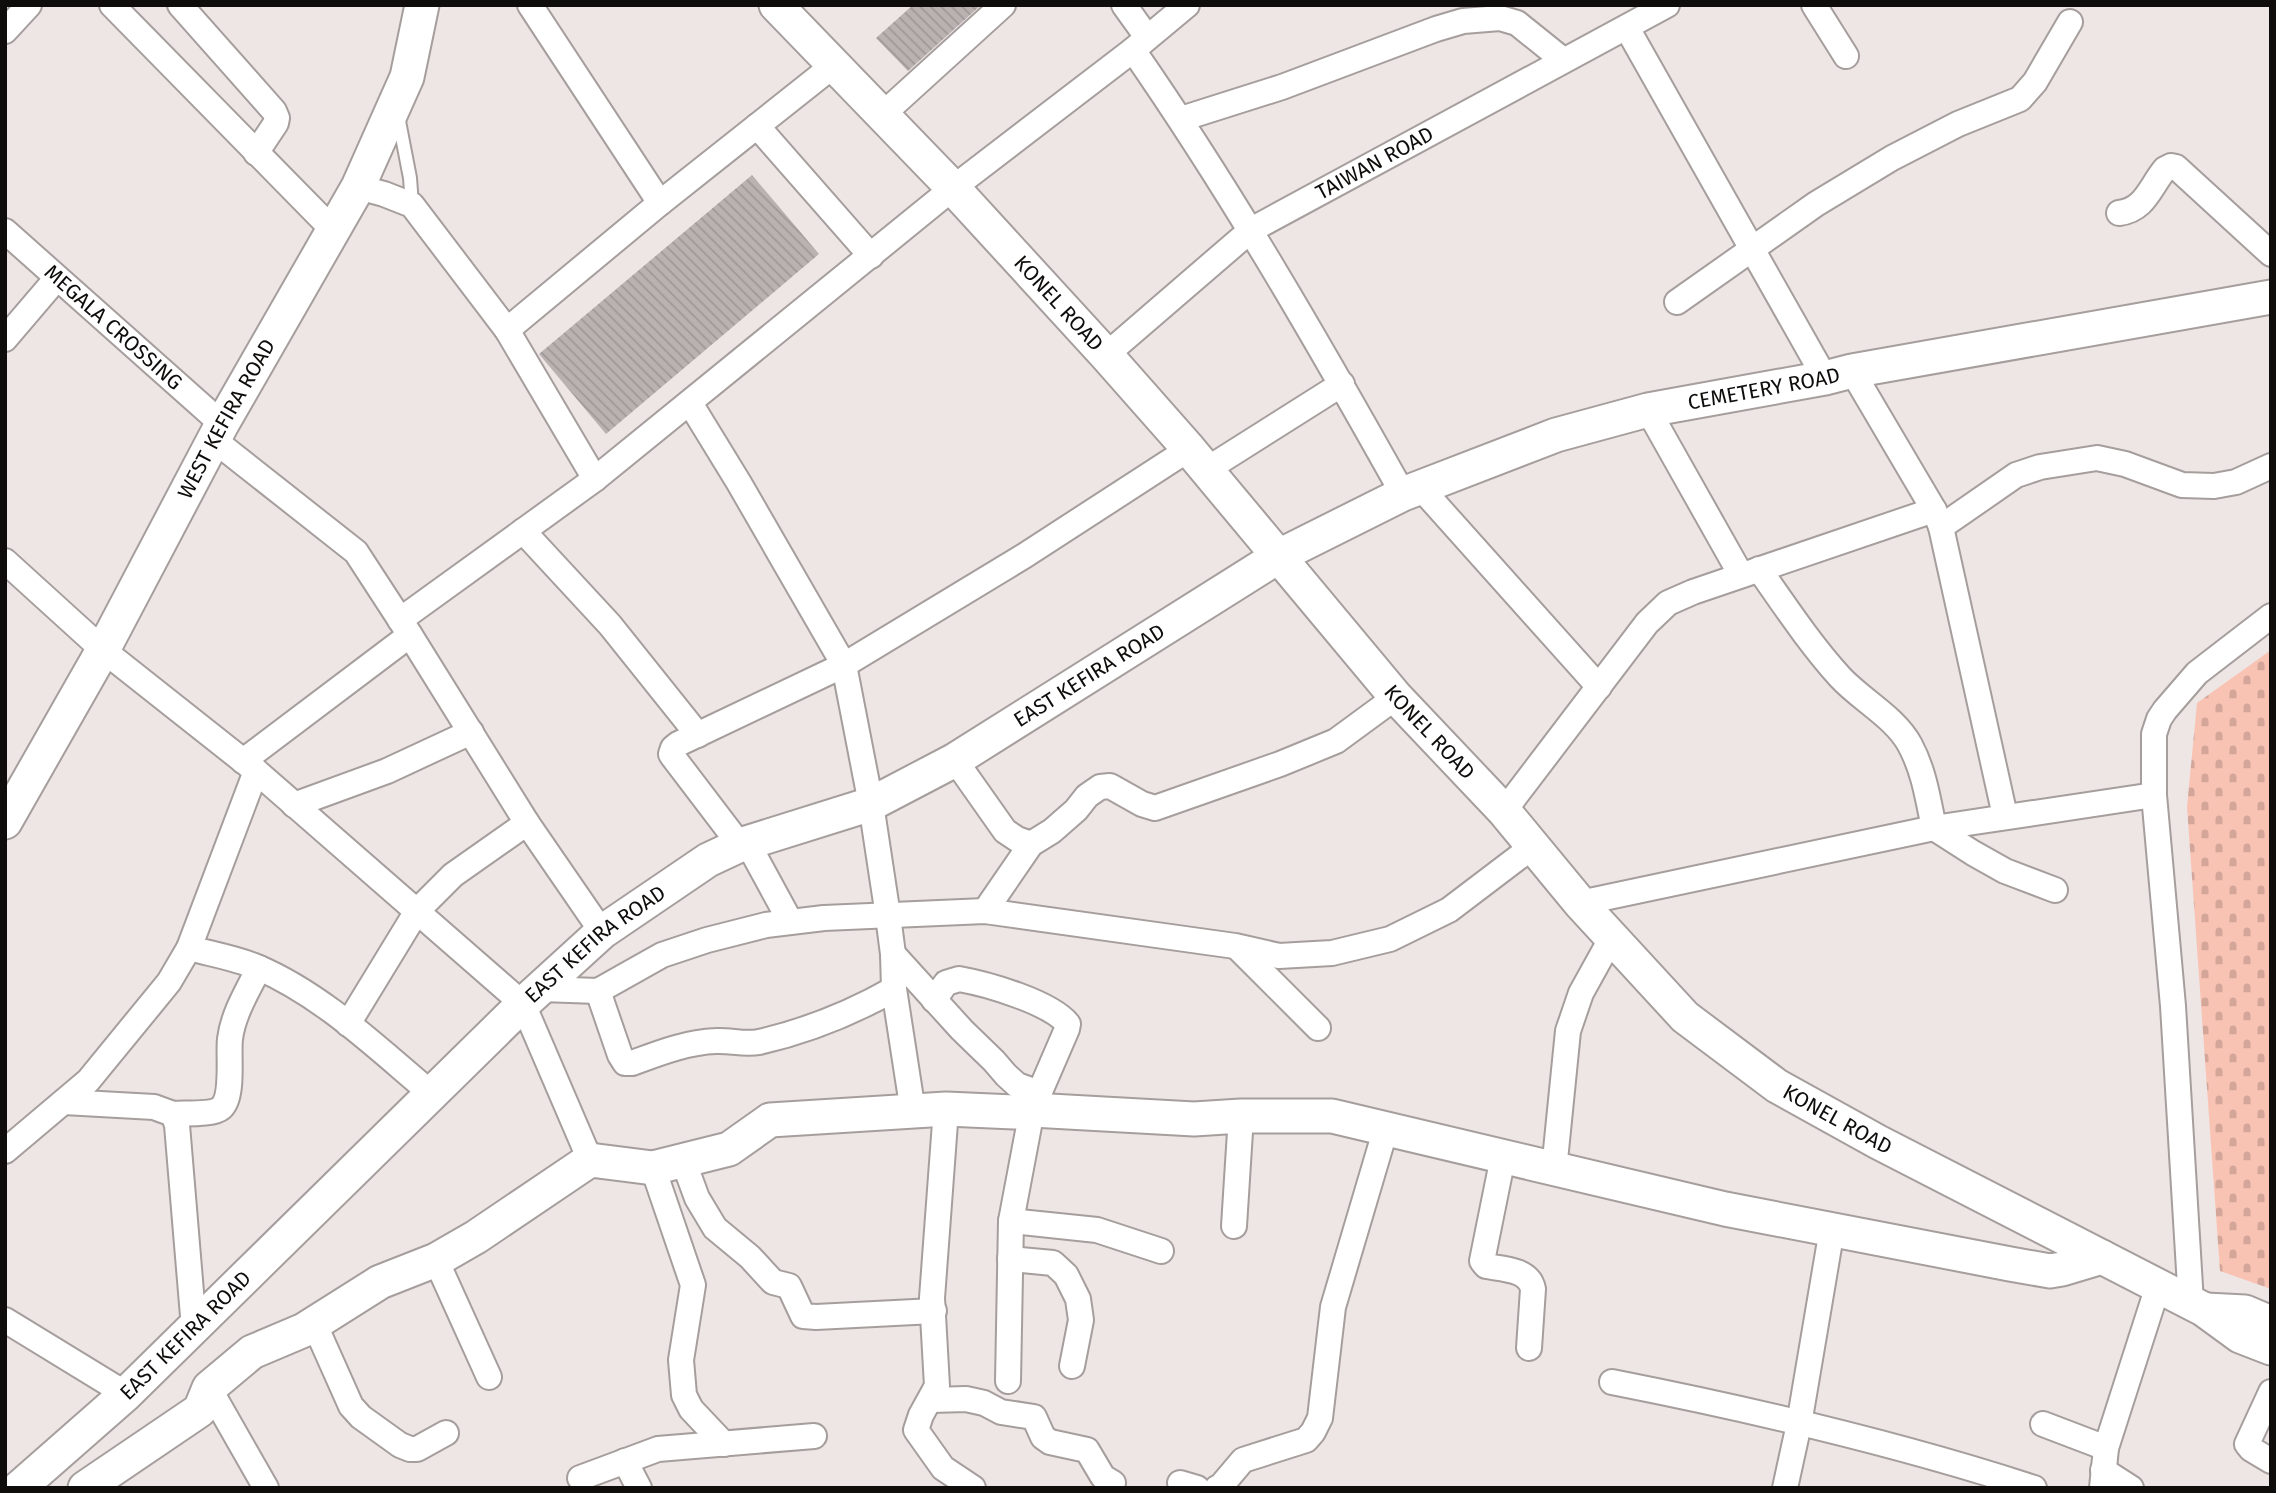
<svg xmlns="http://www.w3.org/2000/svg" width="2276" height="1493" font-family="'Fira Sans',sans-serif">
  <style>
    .cemetery { fill: url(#cemetery-stones) }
    .building { fill: url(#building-back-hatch) }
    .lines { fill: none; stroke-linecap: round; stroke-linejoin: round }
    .lane-casing { stroke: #a59e9c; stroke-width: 16 }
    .street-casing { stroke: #a59e9c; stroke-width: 28 }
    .secondary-casing { stroke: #a59e9c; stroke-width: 37 }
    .lane { stroke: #fff; stroke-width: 12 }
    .street { stroke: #fff; stroke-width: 24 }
    .secondary { stroke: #fff; stroke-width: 33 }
    .labels { text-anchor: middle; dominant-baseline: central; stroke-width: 7; stroke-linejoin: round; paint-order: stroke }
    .street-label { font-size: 21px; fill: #0f0d0c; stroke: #ede6e4 }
  </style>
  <defs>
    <pattern id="cemetery-stones" width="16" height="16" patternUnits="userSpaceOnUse" patternTransform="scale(1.75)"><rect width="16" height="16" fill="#f9c3b4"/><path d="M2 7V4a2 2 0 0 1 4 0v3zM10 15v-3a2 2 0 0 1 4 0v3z" fill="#d4a69a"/></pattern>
    <pattern id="building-back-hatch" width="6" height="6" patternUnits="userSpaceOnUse" patternTransform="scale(1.75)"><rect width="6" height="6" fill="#b9b2b0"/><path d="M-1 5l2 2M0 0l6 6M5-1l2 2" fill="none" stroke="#9e9896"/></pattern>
  </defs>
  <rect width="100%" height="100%" fill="#ede6e4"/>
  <path class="cemetery" d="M2271,650v639l-51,-18 -33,-464 10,-104z"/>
  <path class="building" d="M913,5h68l-73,66 -32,-33z
    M752,175l67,79 -213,180 -67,-80z"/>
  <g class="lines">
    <g class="lane-casing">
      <path id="lane" d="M398,116l12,62 2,27"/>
    </g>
    <g class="street-casing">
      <g id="street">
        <path d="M112,5l221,225"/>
        <path d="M180,5l94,106 3,7 -1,5 -20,30"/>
        <path d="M530,5l130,198"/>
        <path d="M1124,5l23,32"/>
        <path d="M1814,5l32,51"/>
        <path d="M1627,28l198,350"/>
        <path d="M5,31l24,-26"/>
        <path d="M1133,50c99,143 185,292 270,444"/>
        <path d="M882,115l121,-110"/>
        <path d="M1181,119l101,-32 154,-58 27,-8 37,-3 17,5 46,37"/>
        <path d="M757,126l114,130"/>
        <path d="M358,187l26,7 28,11 95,125 88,149"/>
        <path d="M2119,213c26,-3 31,-26 46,-44l6,-3 5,1 95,87"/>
        <path id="s1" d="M5,231l217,193"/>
        <path d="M1677,302l139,-98 76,-46 66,-34 62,-25 15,-17 35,-60"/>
        <path d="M507,330l153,-127 174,-138"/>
        <path d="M5,339l52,-61"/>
        <path id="s2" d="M1106,355l145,-125 416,-225"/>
        <path d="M1852,371l82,139 7,17 64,289"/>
        <path d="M690,403l49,80 105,182 27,139 17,112 5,38 1,35 19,123"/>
        <path d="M1648,410l93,165"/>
        <path d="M214,440l142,112 54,83 117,188 75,109"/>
        <path d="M1206,470l136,-86"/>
        <path d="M1420,487l179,200"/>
        <path d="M1941,527l75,-52 24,-8 57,-9 28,6 57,21 32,1 22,-4 35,-16"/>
        <path d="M523,531l87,94 88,110"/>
        <path d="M5,561l98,89 153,121 267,233 67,156"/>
        <path d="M1759,569c26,37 51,75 81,108 21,23 55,40 70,68 14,26 18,54 24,83l39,25 32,18 50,19"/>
        <path d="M400,620l195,-141 358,-291 180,-138 54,-45"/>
        <path d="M955,760l50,71 12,8 14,5"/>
        <path d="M243,761l167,-126"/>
        <path d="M294,805l93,-34 84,-39"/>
        <path d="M1504,811l143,-188 21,-20 25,-11 241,-82"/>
        <path d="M747,842l43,79"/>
        <path d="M740,845l-67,-88 -2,-3 2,-6 5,-4 166,-79 180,-109 165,-107"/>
        <path d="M1580,903l354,-75 220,-33"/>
        <path d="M985,911l46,-67 21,-13 24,-21 11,-14 13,-9 10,-1 32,18 13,4 125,-44 56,-23 60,-44"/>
        <path d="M189,948c22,6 46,10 68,19 66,28 121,82 175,127"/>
        <path d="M1238,948l80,80"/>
        <path d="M893,954l69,76 32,31 12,14 11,10 14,5h8"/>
        <path d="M541,989l57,2 64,-36 45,-15 59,-15 58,-7 161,-7 250,35 44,10 53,-3 58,-14 59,-29 83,-63"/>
        <path d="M598,991l22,64 5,8h7c27,-10 55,-21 84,-22 14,-1 28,4 43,1 48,-11 93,-29 135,-53"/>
        <path d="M934,1000l12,-17 13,-4c28,5 91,23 109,45l-1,5 -35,81 -21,111 -3,160"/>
        <path d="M348,1024l69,-113 36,-36 74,-52"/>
        <path d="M64,1102l90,5 19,7 4,11 17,203"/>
        <path d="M946,1109l-14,189 5,88 -16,29 -5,15 27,38 30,20"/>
        <path d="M173,1114c11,-1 40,1 48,-6 13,-11 7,-53 9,-69 3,-25 18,-49 29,-71"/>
        <path d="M5,1151l83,-70 81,-99 20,-34 67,-177"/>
        <path d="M1503,1157l-21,104 4,5c17,3 43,3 47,23l-4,59"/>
        <path d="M683,1160l14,38 18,30 35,29 23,25 16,4 14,30 13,1 118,-6"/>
        <path d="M653,1168l40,117 -12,75 3,35 7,14 33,35"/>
        <path d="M1554,1170l14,-139 13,-38 31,-56"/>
        <path d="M1011,1221l86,9 64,21"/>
        <path d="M1234,1226l7,-110"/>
        <path d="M1010,1259l43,4 13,12 12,24 3,21 -9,46"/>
        <path d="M436,1260l53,117"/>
        <path d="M2191,1303l-18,-297 -19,-211v-61l5,-15 6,-9 32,-37 74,-57"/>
        <path d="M5,1320l121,74"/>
        <path d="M314,1323l37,83 10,11 39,28 10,4h7l29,-16"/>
        <path d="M1612,1382c142,28 284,61 422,106"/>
        <path d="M209,1388l57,100"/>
        <path d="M2271,1392l-24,52 4,5 20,12"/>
        <path d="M931,1400l35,-1 18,4 17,9 33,5 9,20 7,5 37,8 16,27 10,6"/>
        <path d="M2043,1424l63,24"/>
        <path d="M625,1461l14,27"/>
        <path d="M2103,1470l28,18"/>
        <path d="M580,1478l78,-29 156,-13"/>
        <path d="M1180,1483l17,5"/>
        <path d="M1217,1488l4,-2 22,-26 63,-20 7,-8 7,-14 13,-111 53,-179"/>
        <path d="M1785,1488l14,-64 33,-195"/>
        <path d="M2102,1488l4,-40 52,-162"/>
      </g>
    </g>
    <g class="secondary-casing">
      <g id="secondary">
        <path id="s3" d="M776,5l177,183 153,167 83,94 207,248 108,114 76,92 105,114 92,69 101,56 325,167 37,27 31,12"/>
        <path id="s4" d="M5,822l98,-172 119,-226 136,-237 49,-110 15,-72"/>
        <path d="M2206,1310l39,2 26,11"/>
        <path id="s5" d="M19,1488l107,-94 397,-390 79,-72 106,-72 32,-15 131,-41 84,-44 324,-204 124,-62 153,-59 92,-25 177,-32 27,-7 419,-74"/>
        <path d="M85,1488l115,-78 9,-22 43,-36 52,-22 76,-48 56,-22 40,-23 114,-77 63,8 76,-19 41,-29 176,-11 68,3 18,-2 162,9 47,-3h91l393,93 285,55 40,7 12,-2 40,-12"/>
      </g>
    </g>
    <use href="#lane" class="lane"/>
    <use href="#street" class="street"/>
    <use href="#secondary" class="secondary"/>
  </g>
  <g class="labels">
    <g class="street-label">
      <text stroke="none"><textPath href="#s2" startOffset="332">TAIWAN ROAD</textPath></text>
      <text stroke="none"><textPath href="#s3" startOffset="411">KONEL ROAD</textPath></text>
      <text stroke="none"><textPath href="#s1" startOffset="145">MEGALA CROSSING</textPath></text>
      <text stroke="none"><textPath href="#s5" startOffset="2100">CEMETERY ROAD</textPath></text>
      <text stroke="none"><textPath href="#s4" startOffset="460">WEST KEFIRA ROAD</textPath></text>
      <text stroke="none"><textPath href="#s5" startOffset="1360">EAST KEFIRA ROAD</textPath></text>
      <text stroke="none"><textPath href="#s3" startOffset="978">KONEL ROAD</textPath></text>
      <text stroke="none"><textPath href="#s5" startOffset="793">EAST KEFIRA ROAD</textPath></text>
      <text stroke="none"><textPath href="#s3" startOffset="1545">KONEL ROAD</textPath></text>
      <text stroke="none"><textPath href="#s5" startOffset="226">EAST KEFIRA ROAD</textPath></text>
    </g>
  </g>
  <rect width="2276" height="1493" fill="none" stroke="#0f0d0c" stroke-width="14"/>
</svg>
